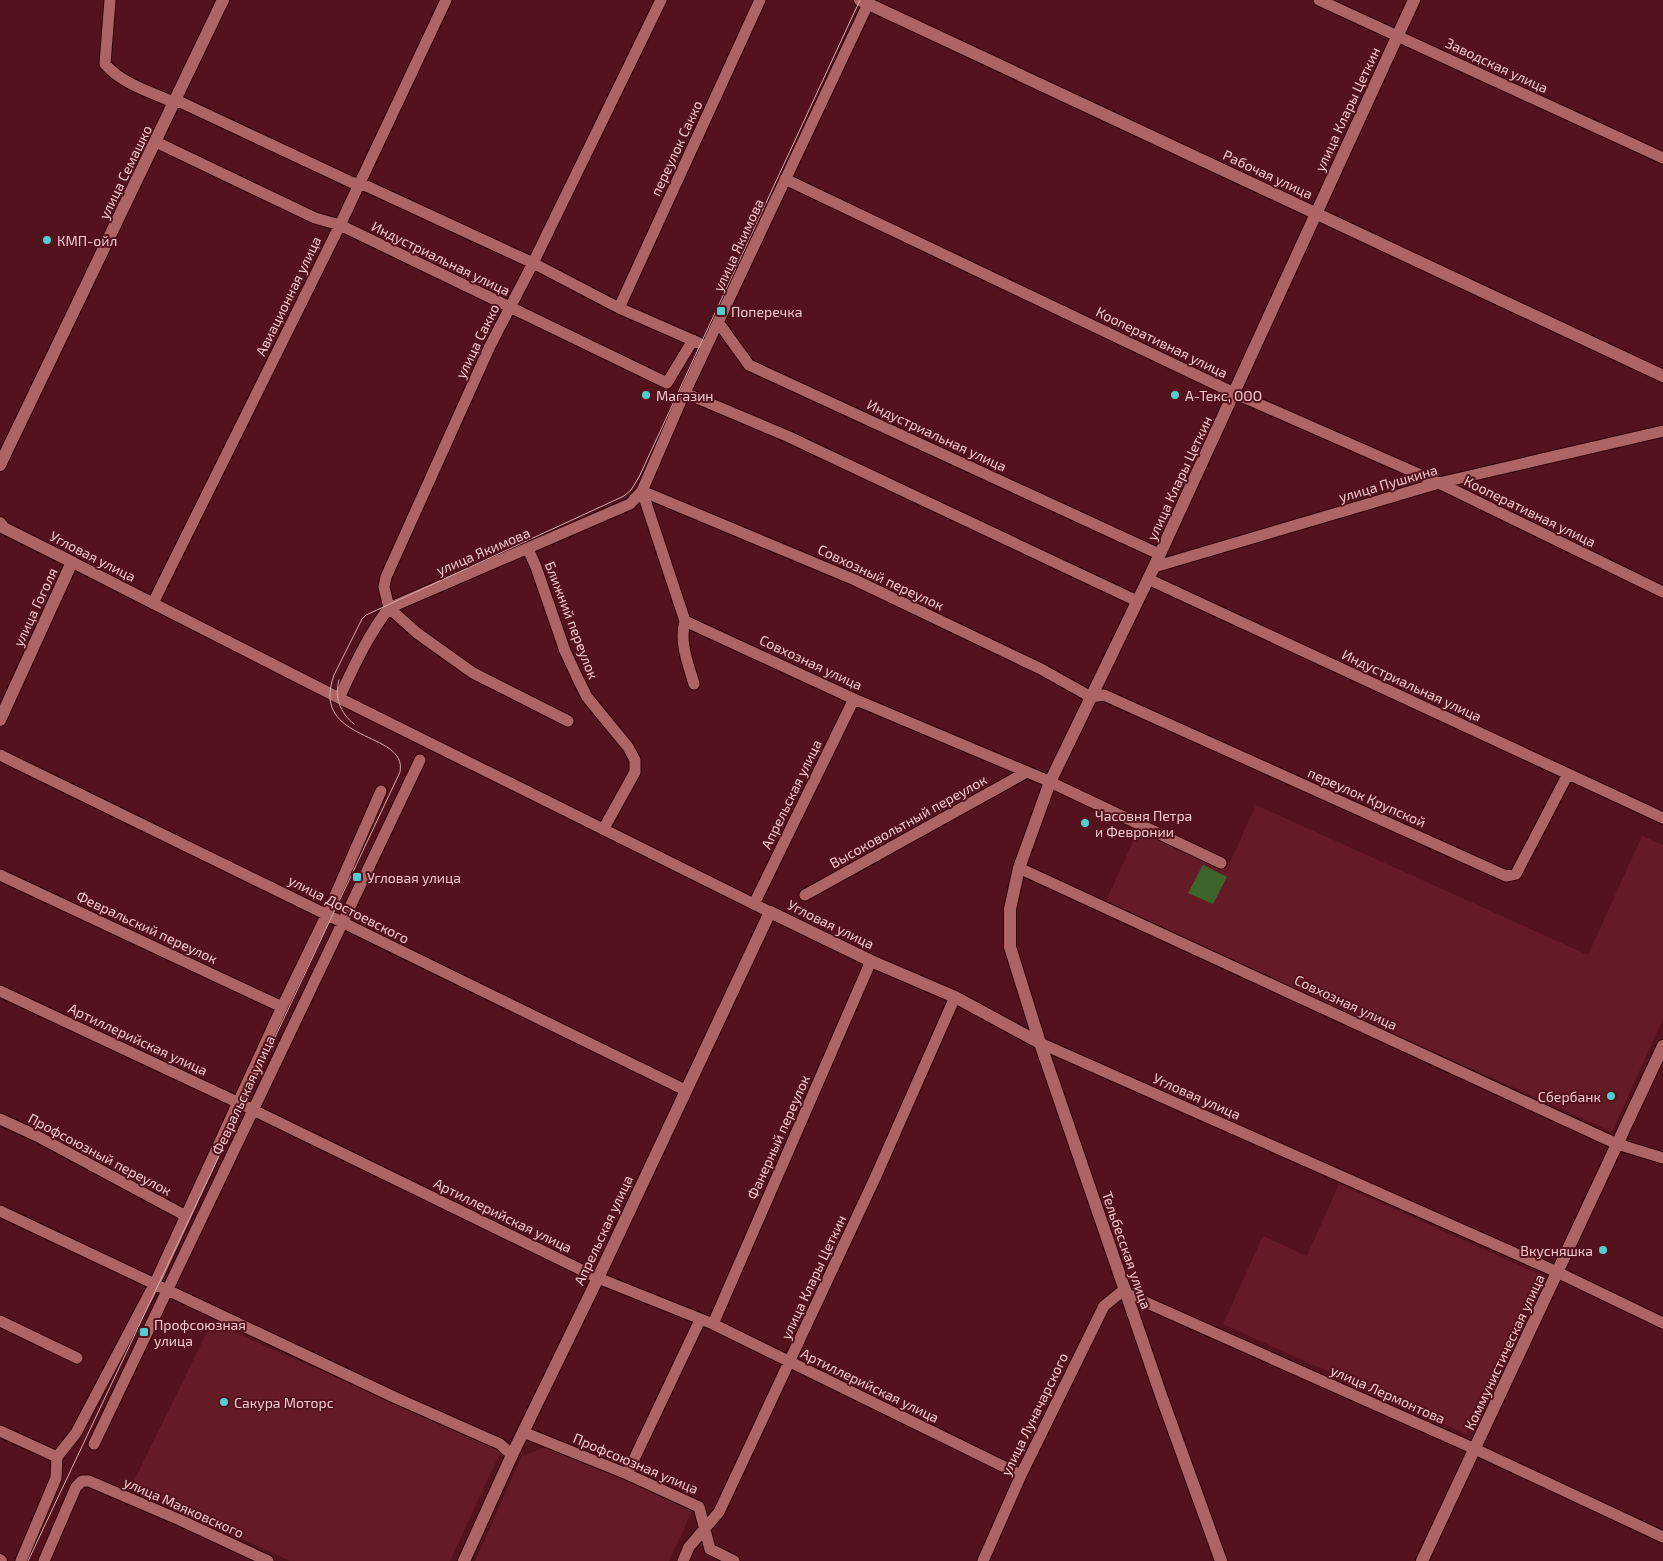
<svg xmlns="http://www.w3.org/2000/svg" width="1663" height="1561" font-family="'Exo 2',sans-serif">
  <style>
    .built { fill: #641b25 }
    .green { fill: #3d652b }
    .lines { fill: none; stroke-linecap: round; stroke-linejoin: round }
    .street-casing { stroke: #310209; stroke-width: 13 }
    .secondary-casing { stroke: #310209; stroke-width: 14 }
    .street { stroke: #ad6467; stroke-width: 11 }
    .secondary { stroke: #ad6467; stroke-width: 12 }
    .tram { stroke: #d7a9ab; stroke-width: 1 }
    .poi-dot { fill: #52cdcf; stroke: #54131c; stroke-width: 2 }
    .labels { text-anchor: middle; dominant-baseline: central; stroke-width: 4; stroke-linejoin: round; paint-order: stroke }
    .street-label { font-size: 14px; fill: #f3c9ca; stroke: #54131c }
    .poi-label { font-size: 14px; fill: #f3c9ca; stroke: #54131c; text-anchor: start }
  </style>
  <rect width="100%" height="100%" fill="#54131c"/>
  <path class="built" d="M1256,805l332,150 54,-119 21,9v174l-51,113 -507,-229 37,-81 88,40z
    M1339,1184l199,90 -72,160 -243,-110 40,-88 44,20z
    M212,1322l289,129 -51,110h-160l-159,-74z
    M549,1446l145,61 -25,54h-194l47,-105z"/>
  <path class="green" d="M1203,865l24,12 -14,27 -25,-11z"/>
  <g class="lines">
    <g class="street-casing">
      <path id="street" d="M110,0l-5,64c17,20 46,28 70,39
        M1319,0l344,158
        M176,100l177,83h7l173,80 86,45 80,35
        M156,142l159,76 25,7 327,158 26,-43
        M785,179l449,214 205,90 224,109
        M619,308l141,-308
        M718,322l31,43 410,189
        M685,393l102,43 350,165
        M642,491l213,89 186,89 50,28 13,-2 402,181 10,-2 52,-100
        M642,491l43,130 169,78 197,83
        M528,549l8,18 29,84 13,28 9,18 41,50 7,13v12l-31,56
        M72,562l267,136 431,214
        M1154,567l285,-84 224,-52
        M1148,579l515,239
        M153,603l187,-378 106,-225
        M389,608l241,-104 12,-13 38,-88 188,-399
        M685,621c-6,21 3,42 9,63
        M339,698c15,-32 29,-63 50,-90
        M568,721l-95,-48 -56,-40 -28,-25 -5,-21 2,-10 104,-231 43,-83 128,-263
        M0,755l685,335
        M1050,782l171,81
        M1019,868l598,276 46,14
        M0,875l282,132
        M805,895l220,-122
        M754,904l100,-205
        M0,991l239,112 359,175 115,46 308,151
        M1040,1043l517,229 106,51
        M0,1119l37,17 149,80
        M0,1211l396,187 104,46 12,11
        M1127,1294l348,155 188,88
        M0,1321l77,37
        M713,1324l158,-363
        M0,1431l57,26
        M523,1432l104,42 72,33 11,42 24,12
        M94,1444l326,-684
        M627,1474l73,-154
        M21,1561l35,-83 1,-21 19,-24 79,-150 127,-276 45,-93 54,-123
        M44,1561l32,-74 6,-6h7l91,39 88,41
        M683,1561l6,-14 30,-35 157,-336 79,-179
        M983,1561l38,-86 83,-169 21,-17"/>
    </g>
    <g class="secondary-casing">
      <path id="secondary" d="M860,0l803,376
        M0,465l223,-465
        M0,523l4,5 68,34 -72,158
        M0,1560l1,1
        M464,1561l48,-106 86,-177 172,-366 101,49 84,36 85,46
        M1221,1561l-59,-163 -122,-355 -30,-96v-38l9,-41 31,-86 104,-215 260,-567
        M1422,1561l241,-515"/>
    </g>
    <use href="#street" class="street"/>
    <use href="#secondary" class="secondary"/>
    <path class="tram" d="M339,680c-5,17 1,33 15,44
      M28,1561l372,-789c8,-42 -91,-28 -66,-97l28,-56 4,-4 258,-119 7,-6 8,-13 221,-477"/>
  </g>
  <g class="poi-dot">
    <circle cx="47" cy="240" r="5"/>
    <rect x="716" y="306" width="10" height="10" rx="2.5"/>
    <circle cx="646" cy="395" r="5"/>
    <circle cx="1175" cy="395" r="5"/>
    <circle cx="1085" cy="823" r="5"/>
    <rect x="352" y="872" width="10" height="10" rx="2.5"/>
    <circle cx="1611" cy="1096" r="5"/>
    <circle cx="1603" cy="1250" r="5"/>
    <rect x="139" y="1327" width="10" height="10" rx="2.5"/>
    <circle cx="224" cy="1402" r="5"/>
  </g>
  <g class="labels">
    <g class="street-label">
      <text transform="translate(1497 65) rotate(25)">Заводская улица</text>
      <text transform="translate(1347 109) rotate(-65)">улица Клары Цеткин</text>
      <text transform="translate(676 148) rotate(-65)">переулок Сакко</text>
      <text transform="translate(125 172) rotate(-64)">улица Семашко</text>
      <text transform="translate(1268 174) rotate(25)">Рабочая улица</text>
      <text transform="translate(738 245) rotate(-65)">улица Якимова</text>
      <text transform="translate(441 258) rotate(26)">Индустриальная улица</text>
      <text transform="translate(288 296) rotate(-64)">Авиационная улица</text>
      <text transform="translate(477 341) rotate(-64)">улица Сакко</text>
      <text transform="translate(1162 342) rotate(26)">Кооперативная улица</text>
      <text transform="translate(937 435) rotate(25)">Индустриальная улица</text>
      <text transform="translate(1179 478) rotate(-65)">улица Клары Цеткин</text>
      <text transform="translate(1388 483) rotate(-16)">улица Пушкина</text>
      <text transform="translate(1530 511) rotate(26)">Кооперативная улица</text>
      <text transform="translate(483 551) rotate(-23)">улица Якимова</text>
      <text transform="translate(93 556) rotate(27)">Угловая улица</text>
      <text transform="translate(881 577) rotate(25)">Совхозный переулок</text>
      <text transform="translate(35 607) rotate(-65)">улица Гоголя</text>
      <text transform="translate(572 620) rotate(69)">Ближний переулок</text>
      <text transform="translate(811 662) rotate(25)">Совхозная улица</text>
      <text transform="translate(1412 685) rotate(25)">Индустриальная улица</text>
      <text transform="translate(791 794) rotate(-64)">Апрельская улица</text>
      <text transform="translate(1367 797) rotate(24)">переулок Крупской</text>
      <text transform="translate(908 821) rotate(-29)">Высоковольтный переулок</text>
      <text transform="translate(349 909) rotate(27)">улица Достоевского</text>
      <text transform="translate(831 924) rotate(26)">Угловая улица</text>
      <text transform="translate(147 927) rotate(25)">Февральский переулок</text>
      <text transform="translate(1346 1002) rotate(25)">Совхозная улица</text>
      <text transform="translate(138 1039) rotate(25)">Артиллерийская улица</text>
      <text transform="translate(243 1095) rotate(-65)">Февральская улица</text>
      <text transform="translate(1197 1096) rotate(24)">Угловая улица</text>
      <text transform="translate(778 1137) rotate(-66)">Фанерный переулок</text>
      <text transform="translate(100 1154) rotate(28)">Профсоюзный переулок</text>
      <text transform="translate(503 1215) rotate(26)">Артиллерийская улица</text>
      <text transform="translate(603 1230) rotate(-65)">Апрельская улица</text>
      <text transform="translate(1127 1250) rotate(71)">Тельбесская улица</text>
      <text transform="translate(813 1277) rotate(-65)">улица Клары Цеткин</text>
      <text transform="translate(1504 1352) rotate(-65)">Коммунистическая улица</text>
      <text transform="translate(870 1385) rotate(26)">Артиллерийская улица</text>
      <text transform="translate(1388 1394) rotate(24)">улица Лермонтова</text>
      <text transform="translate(1034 1414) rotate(-64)">улица Луначарского</text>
      <text transform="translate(636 1463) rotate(23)">Профсоюзная улица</text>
      <text transform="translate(184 1507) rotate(24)">улица Маяковского</text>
    </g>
    <g class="poi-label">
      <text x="57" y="240">КМП-ойл</text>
      <text x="731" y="311">Поперечка</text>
      <text x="656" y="395">Магазин</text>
      <text x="1185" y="395">А-Текс, ООО</text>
      <text x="1095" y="815">Часовня Петра<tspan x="1095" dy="16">и Февронии</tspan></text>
      <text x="367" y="877">Угловая улица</text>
      <text x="1601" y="1096" text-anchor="end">Сбербанк</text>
      <text x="1593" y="1250" text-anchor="end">Вкусняшка</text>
      <text x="154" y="1324">Профсоюзная<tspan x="154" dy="16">улица</tspan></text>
      <text x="234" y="1402">Сакура Моторс</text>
    </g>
  </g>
</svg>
